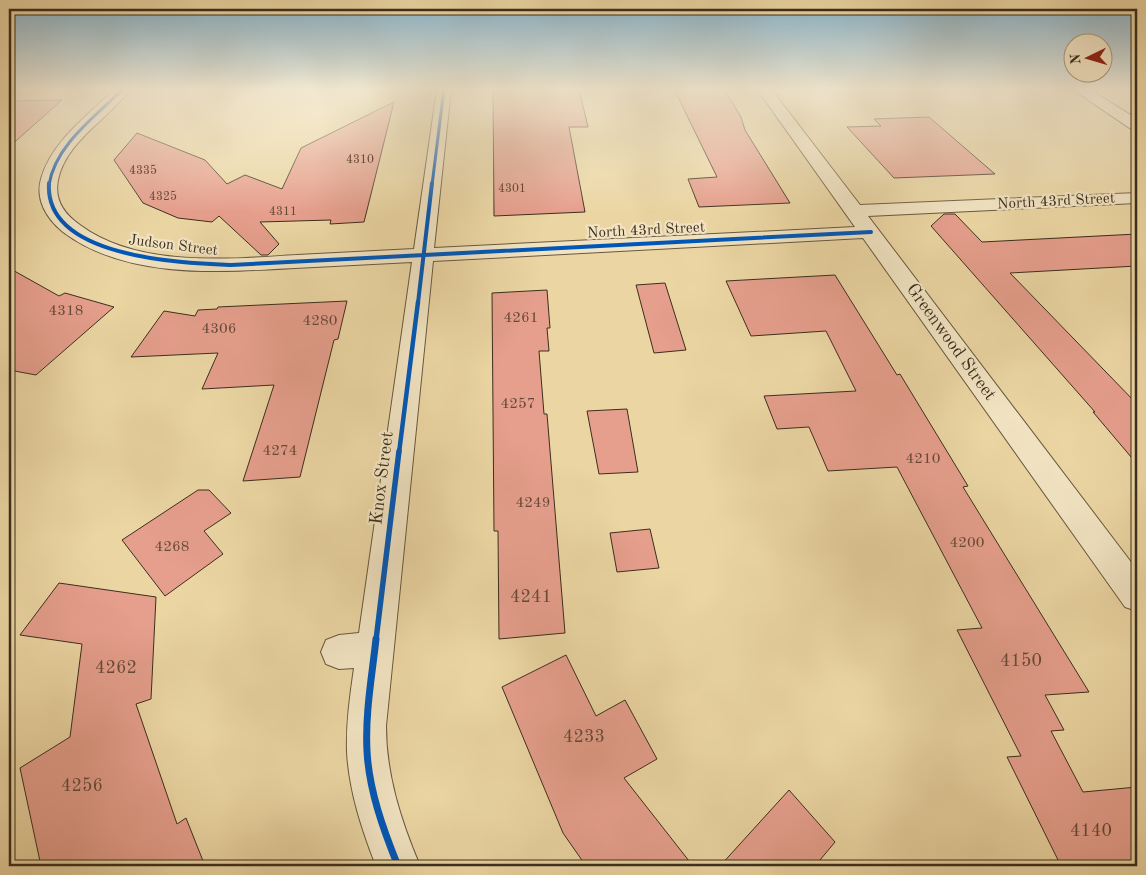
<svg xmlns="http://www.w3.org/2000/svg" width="1146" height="875" font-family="'Old Standard TT',serif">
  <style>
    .building { fill: #e69f8d; stroke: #3c2e1c }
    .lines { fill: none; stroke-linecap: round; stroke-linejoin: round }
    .minor-casing { stroke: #68583e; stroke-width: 2 }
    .secondary-casing { stroke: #3c2e1c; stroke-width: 2 }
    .minor { fill: #f2e4c3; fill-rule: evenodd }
    .secondary { fill: #f2e4c3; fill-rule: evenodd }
    .cycleway-far4-casing { stroke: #f2e4c3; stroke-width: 5 }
    .cycleway-far3-casing { stroke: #f2e4c3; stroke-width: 6 }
    .cycleway-far2-casing { stroke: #f2e4c3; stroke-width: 8 }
    .cycleway-far1-casing { stroke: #f2e4c3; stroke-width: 9 }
    .cycleway-casing { stroke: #f2e4c3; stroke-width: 10 }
    .cycleway-far4 { stroke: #0057b8; stroke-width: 3 }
    .cycleway-far3 { stroke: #0057b8; stroke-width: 4 }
    .cycleway-far2 { stroke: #0057b8; stroke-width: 4.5 }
    .cycleway-far1 { stroke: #0057b8; stroke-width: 5.5 }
    .cycleway { stroke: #0057b8; stroke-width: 7 }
    .labels { text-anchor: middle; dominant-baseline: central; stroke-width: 4.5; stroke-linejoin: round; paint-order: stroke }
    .far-number-label { font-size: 12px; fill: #664a38 }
    .far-street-label { font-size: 15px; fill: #3c2e1c; stroke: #f2e4c3 }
    .number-label { font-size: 15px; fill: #664a38 }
    .street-label { font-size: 18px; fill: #3c2e1c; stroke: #f2e4c3 }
    .near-number-label { font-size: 18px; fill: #664a38 }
  </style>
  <rect width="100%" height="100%" fill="#ebd6a3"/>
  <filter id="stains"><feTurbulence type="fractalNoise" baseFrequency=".004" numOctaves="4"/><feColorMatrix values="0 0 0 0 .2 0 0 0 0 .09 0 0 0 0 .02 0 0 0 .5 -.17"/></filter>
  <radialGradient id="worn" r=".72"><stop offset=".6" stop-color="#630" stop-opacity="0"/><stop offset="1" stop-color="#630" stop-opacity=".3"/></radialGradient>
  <path class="building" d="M493,89h86l9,38h-19l16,85 -91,4z
    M674,89h50l17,28 4,13 45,73 -91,4 -11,-28 29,-2z
    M62,100l-53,47v-46z
    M394,102l-30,120 -34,2 1,-4 -71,2 19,22 -11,11h-7l-42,-39 -7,6 -34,-4 -35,-15 -29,-43 23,-27 68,27 22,24 18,-9 37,14 19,-41z
    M929,117l66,57 -101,4 -47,-51 34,-1 -7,-7z
    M944,214h11l27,28 155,-8v32l-127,7 127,131v60l-44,-52h2l-164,-186z
    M9,268l50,28 6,-3 49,14 -78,68 -27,-5z
    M835,275l62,100 3,-1 68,112 -5,1 126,205 -44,3 19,35 -13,1 32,61 54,-5v79h-76l-54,-109 14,-1 -64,-126 25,-2 -85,-161 -69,4 -19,-44 -32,2 -13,-33 92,-5 -30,-60 -75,5 -25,-55z
    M665,283l21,67 -32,3 -18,-68z
    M547,290l3,38h-3l2,23h-10l5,63h3l18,219 -66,6 -1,-108h-4l-2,-238z
    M347,301l-9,38 -4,1 -34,137 -57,4 31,-96 -72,4 16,-36 -87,4 33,-46 31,5 3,-6 19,-1 1,-2z
    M627,409l11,63 -39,2 -12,-63z
    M198,490h11l22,23 -27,18 19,23 -58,42 -43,-56z
    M650,529l9,39 -42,4 -7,-39z
    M59,583l97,14 -5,102 -15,5 41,120 9,-6 19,48h-164l-21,-98 50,-31 12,-93 -62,-9z
    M566,655l30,61 29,-16 32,59 -33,19 69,88h-107l-23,-33 -61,-146z
    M789,790l46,52 -20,24h-95z"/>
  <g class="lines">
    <g class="minor-casing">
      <path id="minor" d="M115,89h15c-22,31 -64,52 -72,91 -4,20 6,34 22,45 58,43 148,34 217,30 39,-2 78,-4 117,-6l23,-160h14l-17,159 421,-21 -98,-138h14l89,116 277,-12v10l-269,13 269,354v41l-12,-4 -262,-369 -430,23 -47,465c0,49 15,95 34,140h-44c-14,-36 -27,-75 -29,-114 -1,-28 3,-56 7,-84l-15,1 -13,-5 -5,-12 5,-12 13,-5 20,-2 53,-371c-39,2 -78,4 -117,6 -75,4 -168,12 -232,-36 -16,-13 -28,-32 -22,-53 10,-37 47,-64 74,-90z"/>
    </g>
    <g class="secondary-casing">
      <path id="secondary" d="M1072,89h17l48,30v12l-6,-2z"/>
    </g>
    <use href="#minor" class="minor"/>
    <use href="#secondary" class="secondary"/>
    <g class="cycleway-far4-casing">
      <path id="cycleway-far4" d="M49,185c6,-40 47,-69 74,-96
        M432,185l12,-96"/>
    </g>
    <g class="cycleway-far3-casing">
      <path id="cycleway-far3" d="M49,183c-5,75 132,80 182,82l640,-33
        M418,303l14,-120"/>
    </g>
    <g class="cycleway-far2-casing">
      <path id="cycleway-far2" d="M399,453l19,-151"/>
    </g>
    <g class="cycleway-far1-casing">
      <path id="cycleway-far1" d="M376,640l23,-189"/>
    </g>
    <g class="cycleway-casing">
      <path id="cycleway" d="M376,639c-4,37 -11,74 -9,112 2,39 16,78 31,115"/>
    </g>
    <use href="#cycleway-far4" class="cycleway-far4"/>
    <use href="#cycleway-far3" class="cycleway-far3"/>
    <use href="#cycleway-far2" class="cycleway-far2"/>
    <use href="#cycleway-far1" class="cycleway-far1"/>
    <use href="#cycleway" class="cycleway"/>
  </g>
  <linearGradient id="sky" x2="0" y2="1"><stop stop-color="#88b6cf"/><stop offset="0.42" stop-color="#f6edd6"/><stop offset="1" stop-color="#f6edd6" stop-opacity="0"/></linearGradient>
  <rect width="1146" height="212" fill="url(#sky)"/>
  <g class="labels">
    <g class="far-number-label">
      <text x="360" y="160">4310</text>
      <text x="143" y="171">4335</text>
      <text x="512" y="189">4301</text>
      <text x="163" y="197">4325</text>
      <text x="283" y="212">4311</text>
    </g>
    <g class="far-street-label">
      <text transform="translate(1056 202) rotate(-3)">North 43rd Street</text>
      <text transform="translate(646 231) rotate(-3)">North 43rd Street</text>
      <text transform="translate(173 246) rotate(7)">Judson Street</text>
    </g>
    <g class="number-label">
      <text x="66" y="311">4318</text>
      <text x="521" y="318">4261</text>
      <text x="320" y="321">4280</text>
      <text x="219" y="329">4306</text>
      <text x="518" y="404">4257</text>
      <text x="280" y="451">4274</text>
      <text x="923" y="459">4210</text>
      <text x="533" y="503">4249</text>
      <text x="967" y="543">4200</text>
      <text x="172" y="547">4268</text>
    </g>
    <g class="street-label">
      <text transform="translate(951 342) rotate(54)">Greenwood Street</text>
      <text transform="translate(382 478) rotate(-83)">Knox Street</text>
    </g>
    <g class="near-number-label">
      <text x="531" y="597">4241</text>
      <text x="1021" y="661">4150</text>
      <text x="116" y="668">4262</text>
      <text x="584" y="737">4233</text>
      <text x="82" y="786">4256</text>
      <text x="1091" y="831">4140</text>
    </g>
  </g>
  <rect width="1146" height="875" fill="none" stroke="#ebd6a3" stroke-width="30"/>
  <rect x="10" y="10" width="1126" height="855" fill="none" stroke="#3c2e1c" stroke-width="2.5"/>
  <rect x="15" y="15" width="1116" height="845" fill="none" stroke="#3c2e1c"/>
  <g transform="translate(1088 58) rotate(265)"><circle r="24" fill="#f2e4c3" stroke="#a99b80"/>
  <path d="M0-4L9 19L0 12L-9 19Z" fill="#8f2418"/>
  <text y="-8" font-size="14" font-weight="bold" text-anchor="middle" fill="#3c2e1c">N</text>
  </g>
  <rect width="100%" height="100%" filter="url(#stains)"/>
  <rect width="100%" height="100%" fill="url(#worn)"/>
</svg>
